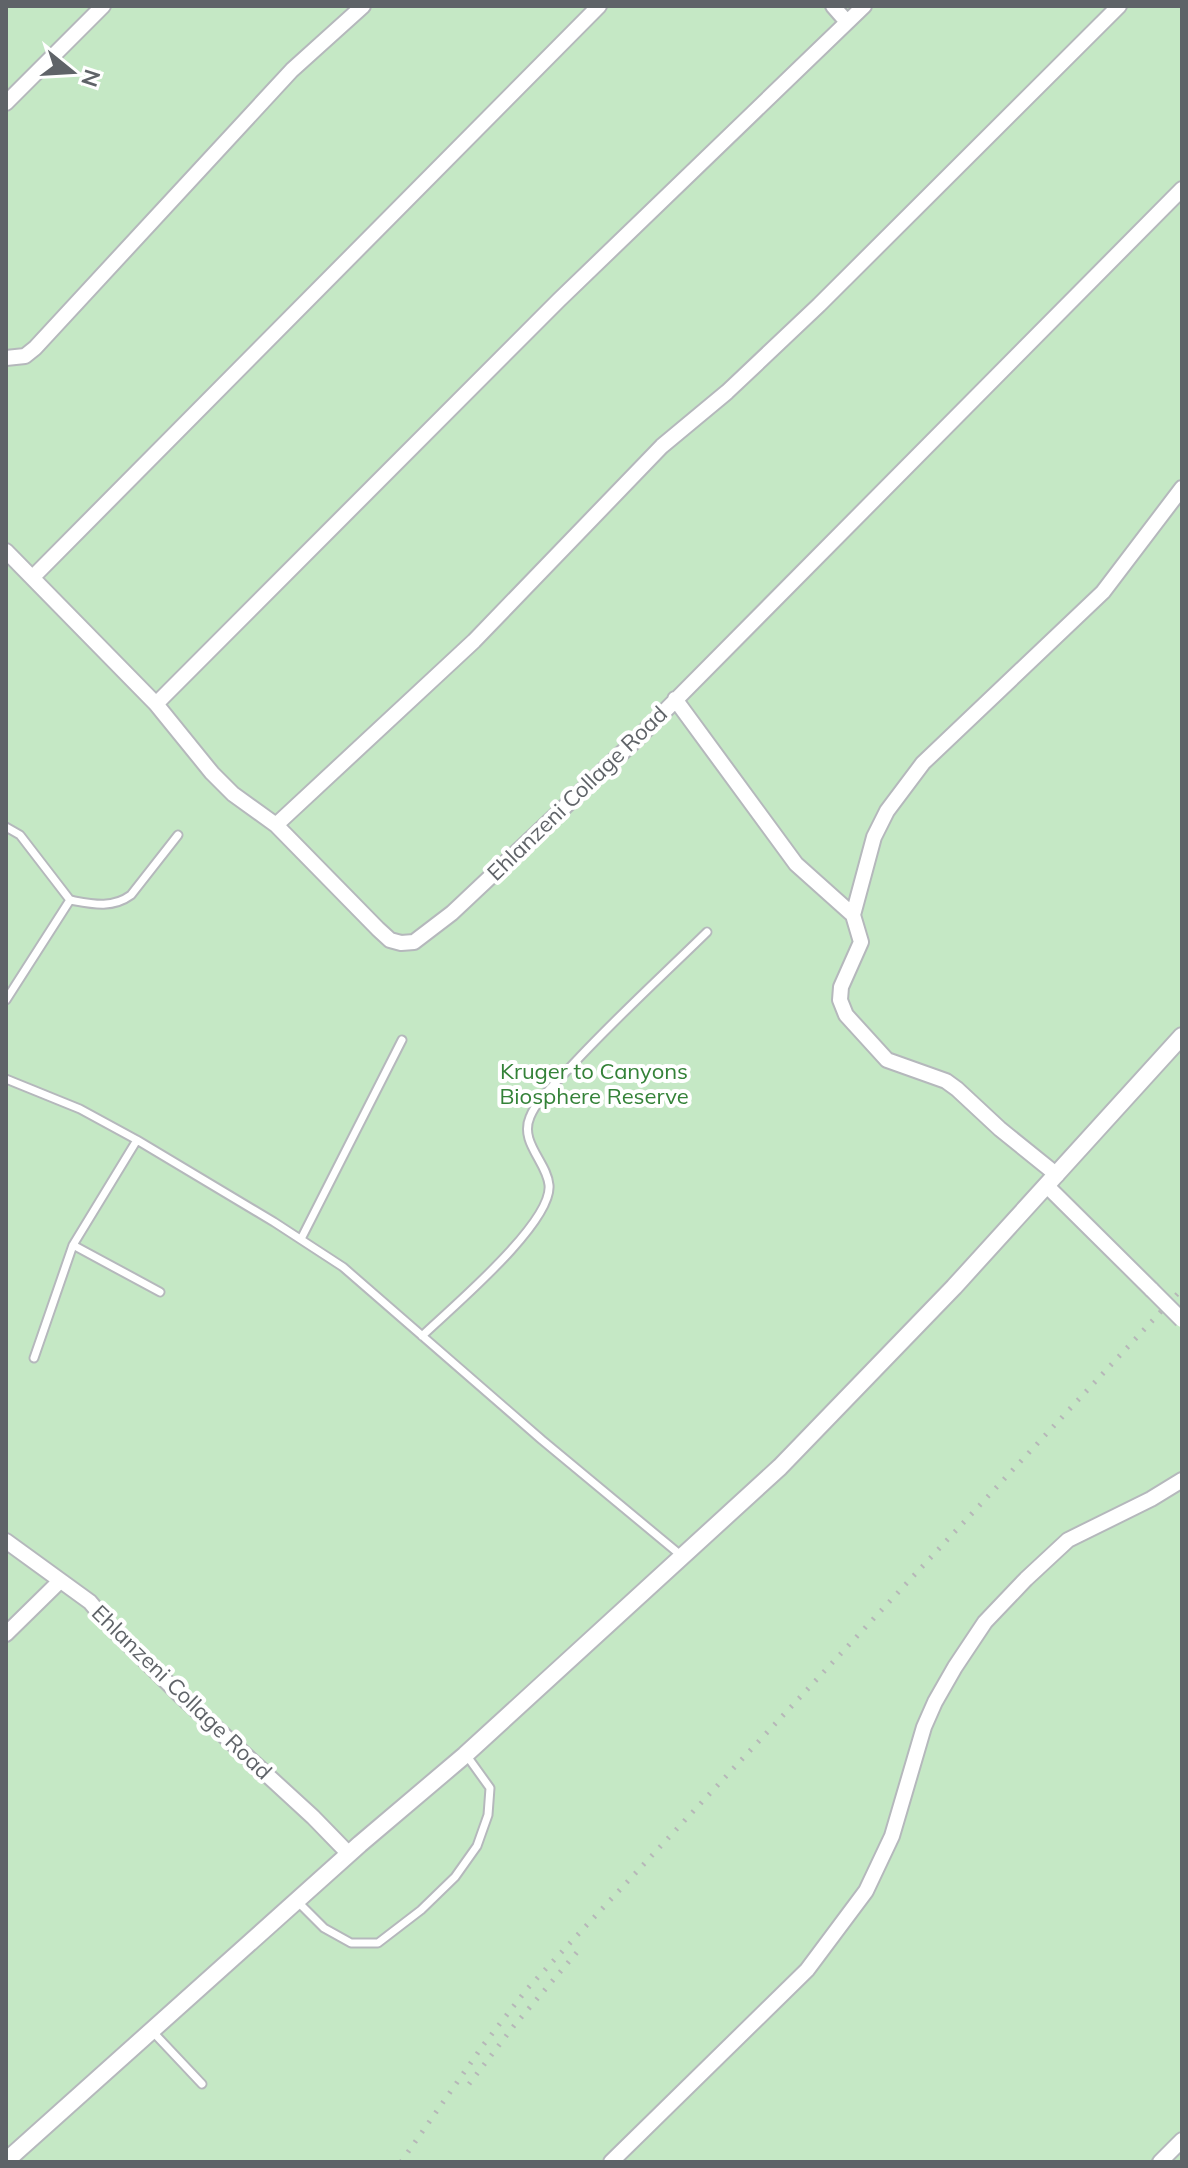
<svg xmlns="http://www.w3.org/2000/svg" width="1188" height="2168" font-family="Mulish,sans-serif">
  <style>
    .green { fill: #c5e8c5 }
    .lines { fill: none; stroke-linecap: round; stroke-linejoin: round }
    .service-casing { stroke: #b5b8bc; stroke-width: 11 }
    .minor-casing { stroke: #b5b8bc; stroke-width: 18 }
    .tertiary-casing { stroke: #b5b8bc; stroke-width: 20 }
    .service { stroke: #fff; stroke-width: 7 }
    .minor { stroke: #fff; stroke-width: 14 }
    .tertiary { stroke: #fff; stroke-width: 16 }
    .rail { stroke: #b6b7b8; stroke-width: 5; stroke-dasharray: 2 10; stroke-linecap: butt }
    .minor-bridge-casing { stroke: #b5b8bc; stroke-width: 18; stroke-linecap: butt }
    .minor-bridge { stroke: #fff; stroke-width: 14 }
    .labels { text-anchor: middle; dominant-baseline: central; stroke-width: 8; stroke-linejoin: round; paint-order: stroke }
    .street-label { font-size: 22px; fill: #5f6368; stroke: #fff }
    .park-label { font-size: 22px; fill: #348238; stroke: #fff }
  </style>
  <rect width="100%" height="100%" fill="#f1efe8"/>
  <path class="green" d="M6,6h1176v2156h-1176z"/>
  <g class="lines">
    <g class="service-casing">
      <path id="service" d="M6,827l14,8 50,65c22,4 42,9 61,-5l47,-60
        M6,1000l64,-100
        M6,1079l74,30 57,31 137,82 69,45 199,173 141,117
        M301,1239l101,-199
        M73,1245l87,47
        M422,1336c28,-27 131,-113 127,-151 -2,-23 -30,-43 -19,-68 7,-17 22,-30 34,-43 45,-50 95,-95 143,-142
        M34,1358l39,-113 64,-105
        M297,1901l27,27 27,15h27l43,-33 34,-33 22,-31 11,-31 2,-27 -23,-32
        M153,2032l49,52"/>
    </g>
    <g class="minor-casing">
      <path id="minor" d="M833,6l14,16
        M6,103l97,-97
        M6,358l19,-2 10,-8 257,-278 71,-64
        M6,551l150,153 56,69 21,21 43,31 102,104 12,11 11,3 13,-1 38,-29 190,-179 540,-545
        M33,577l566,-571
        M675,699l121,165 57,51 8,27 -20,45 -1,13 6,15 41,45 59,21 11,8 43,40 57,46
        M156,704l403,-404 305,-294
        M276,825l198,-184 188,-195 65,-54 92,-87 300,-299
        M853,915l21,-78 13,-26 36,-48 180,-171 79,-104
        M1047,1186l105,104
        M6,1541l84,61 21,25 69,68 133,122 36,37
        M6,1634l54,-53
        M611,2162l196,-192 59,-79 26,-55 32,-109 11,-25 20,-35 30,-45 41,-43 42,-39 83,-41 31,-19
        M1160,2162l22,-22"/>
    </g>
    <g class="tertiary-casing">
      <path id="tertiary" d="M6,2161l354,-317 105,-89 315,-288 174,-180 228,-251"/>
    </g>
    <use href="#service" class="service"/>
    <use href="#minor" class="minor"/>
    <use href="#tertiary" class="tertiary"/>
    <path class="rail" d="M469,2084l44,-57 65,-76
      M401,2162l83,-118 43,-55 655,-700"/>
    <g class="minor-bridge-casing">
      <path id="minor-bridge" d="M1152,1290l30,30"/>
    </g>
    <use href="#minor-bridge" class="minor-bridge"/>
  </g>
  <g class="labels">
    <g class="street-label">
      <text transform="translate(577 793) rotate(-44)">Ehlanzeni Collage Road</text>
      <text transform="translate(182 1692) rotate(44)">Ehlanzeni Collage Road</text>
    </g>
    <g class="park-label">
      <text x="594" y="1071">Kruger to Canyons<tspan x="594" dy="25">Biosphere Reserve</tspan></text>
    </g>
  </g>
  <rect width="1188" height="2168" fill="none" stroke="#5f6368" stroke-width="16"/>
  <g transform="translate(72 72) rotate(108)" stroke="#ffffff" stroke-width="6" paint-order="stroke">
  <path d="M0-6L14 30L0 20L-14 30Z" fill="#5f6368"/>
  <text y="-12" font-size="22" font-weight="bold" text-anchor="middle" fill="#5f6368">N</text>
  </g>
</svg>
